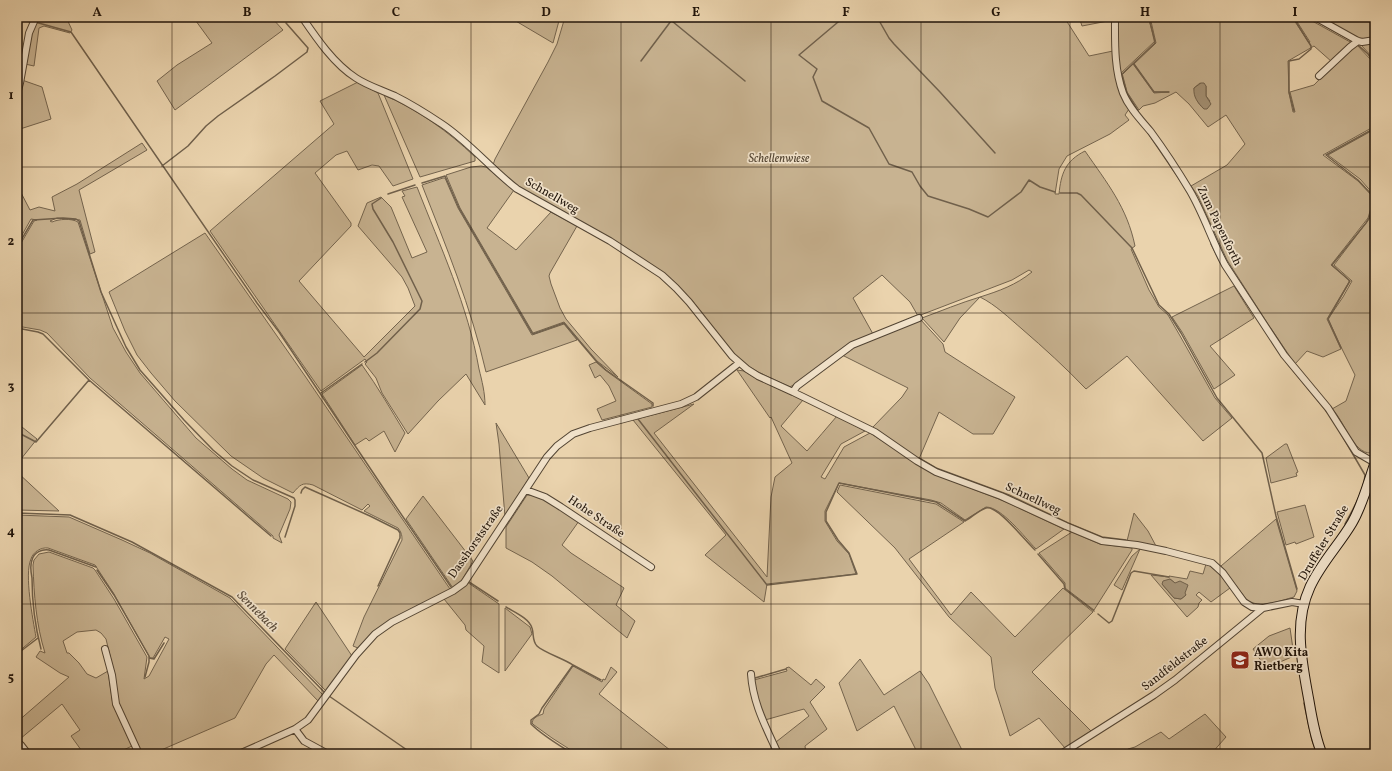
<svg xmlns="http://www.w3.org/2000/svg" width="1392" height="771" font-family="Vollkorn,serif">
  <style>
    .green { fill: #c8b391; stroke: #74644e; fill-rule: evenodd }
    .water { fill: #a59276; stroke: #70604b }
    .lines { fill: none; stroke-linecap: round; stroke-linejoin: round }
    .stream { stroke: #70604b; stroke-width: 1.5 }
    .street-casing { stroke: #524433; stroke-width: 8 }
    .secondary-casing { stroke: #20140a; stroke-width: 11 }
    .street { stroke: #f1e2ca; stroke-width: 6 }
    .secondary { stroke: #f1e2ca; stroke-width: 9 }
    .grid { fill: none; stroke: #20140a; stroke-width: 1; stroke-opacity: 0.55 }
    .labels { text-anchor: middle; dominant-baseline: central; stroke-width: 3.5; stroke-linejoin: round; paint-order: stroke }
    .park-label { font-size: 12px; font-style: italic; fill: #524432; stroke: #f1e2ca }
    .street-label { font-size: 12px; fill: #20140a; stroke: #f1e2ca }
    .poi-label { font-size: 12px; font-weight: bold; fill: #20140a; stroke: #f1e2ca; text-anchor: start }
    .water-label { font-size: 13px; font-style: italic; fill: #554635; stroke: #f1e2ca }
    .neatline { fill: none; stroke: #20140a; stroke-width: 1.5 }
    .grid-label { font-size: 13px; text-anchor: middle; font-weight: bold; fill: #20140a }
  </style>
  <rect width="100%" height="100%" fill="#ead3ad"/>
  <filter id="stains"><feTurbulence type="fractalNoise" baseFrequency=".005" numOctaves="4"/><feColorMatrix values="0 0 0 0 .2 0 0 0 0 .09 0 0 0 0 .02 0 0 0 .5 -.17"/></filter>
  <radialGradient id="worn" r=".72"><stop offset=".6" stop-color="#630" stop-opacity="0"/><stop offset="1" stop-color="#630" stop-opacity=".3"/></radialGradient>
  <path class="green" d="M38,17h28l6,13 -2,3 -26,-7 -5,2 -5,38 -9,-2 5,-30z
    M193,17h78l12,13 -108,80 -18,-29 20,-16 35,-22z
    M509,17h51l-7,26z
    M565,17h499l25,39 24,-5 16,58 -4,6 4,5 -19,14 -43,22 -8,13 -4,25h4c2,-20 6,-33 26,-43 22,32 42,56 50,95l-4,3 18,41 10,17 9,8 11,19 36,64 17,20 -29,23 -76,-85 -41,33c-20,-21 -42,-41 -64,-60 -13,-11 -26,-24 -42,-32l-20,21 -16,24 -22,-24c19,-7 38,-15 58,-21 19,-6 36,-12 52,-25l-3,-2 -17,10 -94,36 -8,-14 -28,-27 -29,23 20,36 -83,53 -30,-14 -12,-7 -14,-12 -43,-55 -27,-26 -63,-40 -71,-39 -13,-8 -24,-21 2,-6 53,-97 9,-18z
    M1079,17h34v3l-31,6z
    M1117,17h31l7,24 -35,33 -2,-23z
    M1150,17h142l17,26 1,-1 -16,-25h11l47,26 -20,19 -18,-16 -26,15 1,32 4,19h2l-5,-20 24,-7 31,-32 12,-8 15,16 3,5v60l-52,29 35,26 16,17 -6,20 -37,47 18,15v2l-22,37 14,30 -18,8 -16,-6 -12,13 -27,-40 -41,-64 -29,-64 -7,-10 36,-21 18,-21 -19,-29 -18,12 -19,-23 -13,-12 -21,11 -12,3 -4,4 -12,-18 -5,-17 11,-11 21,29 15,-1h-15l-20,-28 22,-21zM1200,83l6,3v10l4,5 -6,8c-7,-6 -8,-11 -10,-21z
    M1318,17h57v21l-12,3z
    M1375,42v18l-15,-16z
    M22,80l20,7 9,32 -34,11v-32l4,-9z
    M358,82l20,11 35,86 -20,7 -14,-20 -7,-1 -14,5 -11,-19 -11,4 -21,18 36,50v3l-52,55 65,76 51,-51 -7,-18 -6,-11 -44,-51 9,-23 14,-6 10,10 21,51 15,-6 -25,-55 3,-1 -3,-5 15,-4c23,59 51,119 62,182 3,12 6,24 6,36l-19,-31 -28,27 -30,33 -26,-41 -6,-15 -11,-14 2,-2 -2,-3 -44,32 -111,-160 124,-107 -14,-23z
    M384,95c34,15 64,36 91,62v4l-55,16z
    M1375,129v67l-15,-17 -32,-24z
    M142,143l5,7 -68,40 16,62 -5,2 -10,-34 -23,-2 -7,3 2,1c7,-3 19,-4 26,0l35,106 13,24 14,21 56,65 36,31 15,11 41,19 3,3 -1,7 -11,26 3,8 -9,-5v-2l-183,-158 -43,-45 -7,-3 -23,-4v-76l17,-29 3,-1 -6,-1 -14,25v-59l13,25 9,-3 16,4 -3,-14 25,-13z
    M481,166l5,1 28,23 -27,38 29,22 35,-38 26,14 -27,47 -1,3 2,8 9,24 6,11 25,30 27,28 -21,-16 -33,-39 -31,11 -73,-125 -14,-33 25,-8z
    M443,178h2l13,30 74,127 32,-11 13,16 -91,32c-15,-65 -40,-126 -64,-187z
    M1375,202v16l-5,9 5,4v212l-2,7 -2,3c-18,1 -27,-33 -39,-44l14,-8 9,-26 -13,-26 -14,-30 15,-22 9,-16 -18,-16 35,-46z
    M205,233l100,143 145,213 -78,44 -14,15 -5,-2 11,-29 38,-77c0,-6 -1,-8 -4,-12l-34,-17 6,-5 -2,-2 -6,6 -49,-25c-11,-3 -13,0 -20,8l-30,-15 -32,-22 -56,-55 -24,-28 -14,-18 -12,-24 -16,-39z
    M1234,286l20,32 -44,28 25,29 -21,14 -32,-57 -10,-15z
    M920,319l23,25 2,8 70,45 -22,37h-20l-34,-22 -20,47 -47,-31 30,-31 6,-9 -66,-33 11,-8z
    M596,362l9,8 47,34v3l-50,13 -5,-11 19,-8 -7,-15 -9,-11 -5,3 -6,-13z
    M362,365c16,22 29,45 43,68l-10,19 -11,-21 -15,10 -3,-3 -11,7 -33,-51z
    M737,370l7,1 13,8 46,21 -22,26 26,25c10,-12 20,-23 30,-35l28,15 -24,13 -20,33 4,2 19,-32 26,-14 64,41 70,27 60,28 -28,20c-11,-11 -34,-42 -50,-42l-21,13 -24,-17 -10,-3 -92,-17 -14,28v10l12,20 12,13 7,20 -89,10 -3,18 -59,-47 21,-20 -93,-115 61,-16 -40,29 113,144 4,-80 4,-20 17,-14 -21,-46 -1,1z
    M17,423l20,16 -20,25z
    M496,423l33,55 -24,39 -6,-73z
    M1285,444h2l11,28 -2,1 1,3 -26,7 -5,-25z
    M17,472l42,39 -42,-1z
    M840,485l96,19 28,18 -55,37 42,56 20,-23 44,45 48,-49 30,24 -61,60 59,59 -26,17 -26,-30 -29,18 -15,-48 -4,-31 -42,-40 -54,-69 -58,-56z
    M527,495c18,0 37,17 52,26l-17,24 9,8 53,35 -8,17 19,16 -8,17 -75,-62 -20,-14 -26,-14v-21z
    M423,496l50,65 -11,19 -9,8 -47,-69z
    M1305,505l9,32 -18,7 -1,-2 -9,3 -9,-33z
    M1134,513l14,18 8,15 -29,-5z
    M17,515l52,2 53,23 28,13 80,45 93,97 -4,7 -45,-47 -8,9 -31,54 -83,36h-10l-24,-50 -6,-35 1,-1 -7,-29 -5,-6 -5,-3 -19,2 -14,9 4,12h2l10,10 8,11 9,4 12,-7 5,34 19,41 -17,8h-31l-13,-18 9,-6 -18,-26 -42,35 -3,-5v-12l52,-45 -9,-4 -24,-16 4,-6 5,2c-9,-29 -11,-58 -12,-88l1,-5 5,-6 10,-2 44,16 2,2 19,29 33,58 -3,22 5,-3 20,-37 -4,-2 -12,21h-3l-36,-64 -19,-29 -47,-17c-7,-1 -15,4 -17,11 -7,15 2,61 5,78l-19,16z
    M1276,519l21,72 -3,6c-15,4 -34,12 -47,3l-26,-34z
    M1072,532l28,12 32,4v2l-38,60 -29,-22v-5l-26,-30z
    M1140,549l-18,41 -8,-5 18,-29z
    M1206,564c11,5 17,14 24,24l-19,14 -12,-10 -3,3 6,5 -3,3 -1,4 -11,10 -36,-42 18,2v-1l18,3 3,-8 13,3zM1170,579l5,4 11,12 -5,4 -7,-1 -12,-14z
    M467,582l32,22v69l-17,-11 2,-16 -18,-16 -1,-5 -21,-26c9,-5 17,-8 23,-17z
    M316,602l36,54 -26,35 -41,-42z
    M505,608l25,19 2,7 -27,37z
    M1290,628l4,28 -28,12 -13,-19 16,-13z
    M860,659l24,36 36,-24 9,13 35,70h-46l-24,-48 -37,25 -18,-48z
    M573,666l29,16 1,-3 2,1 6,-13 6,5 -18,22 76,60h-98l-25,-16 -18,-13 -2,-2c1,-6 6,-7 11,-9l1,-5z
    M789,667l22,18 5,-6 9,8 -15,15 17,27 -22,17 1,8h-24l-6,-12 33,-26 -5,-7 -39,11 -7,-17 -4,-23 33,-9 -1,-3z
    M1205,714l21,23 -15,17h-90l7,-5 7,-2 26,-15 8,7z"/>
  <path class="water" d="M1201,83h3l2,3v10l5,8 -4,5h-3c-6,-6 -11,-12 -10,-21z
    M1170,579l5,4 5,-2 8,4 -3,8 1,2 -5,4 -7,-1 -12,-14 1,-3z"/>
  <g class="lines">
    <path class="stream" d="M667,17l78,64
      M844,17l-45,38 18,14 -4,8 9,24 47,27 20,36 23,8 8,14 8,10 41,13 19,8 33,-25 8,-12 11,7 15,5
      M877,17l12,21 5,6 46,48 55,61
      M1293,17l18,29v3l-12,10 -10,2v31l5,19
      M1308,17l6,3
      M17,19l14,3
      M35,22l36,10 186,271 22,29 107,160 65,95
      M1358,45l10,9 7,10
      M641,61l33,-44
      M1134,64l20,28h15
      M1138,111l-11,-18 -5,-19 33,-31 -6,-26
      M1375,128l-49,27 32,25 17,18
      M1148,133l34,50
      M162,166l26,-20 18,-20 12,-10 57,-40 32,-24 1,-4 -22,-25
      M422,183l23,-7 14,32 73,125 1,1 31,-11 32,38 10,9 47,33v3
      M1060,193h17l4,2 51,53 27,57 10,9 12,19 36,65 45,55 14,63 21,73
      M388,194l27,-9
      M1211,244l9,18
      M17,247l16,-27 30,-2 13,1 3,2 22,71 25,55 14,23 44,50 29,30 19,16 21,14 41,18 1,2v6l-10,31
      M17,328l21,4 5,2 46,46
      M1341,348l-13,-29 22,-38 -18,-16 34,-42 3,-5 6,-20
      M365,362l12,-9 43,-44 2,-8 -29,-59 -20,-33 -1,-5 9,-6
      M1286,362l41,50
      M321,393l41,-29
      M638,419l129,166 90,-11 -8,-21 -11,-13 -12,-19v-9l13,-29 97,19 29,19c6,-3 14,-11 21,-13 12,-3 40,34 49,42
      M17,432l19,10 53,-62 182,156
      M1340,432l25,43c-1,16 -13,36 -20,49
      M919,458l17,10 73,27 59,28 34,14 24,3
      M301,493l1,-3 3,-3 65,29 28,14 2,3v5l-22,48
      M17,513l53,2 62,27 100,55 94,97
      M1038,554l26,30 1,5 29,22
      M97,570l17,25 35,61v6l-4,15
      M469,582l29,19
      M506,607c8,5 23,11 26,21 2,6 0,13 5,18 6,6 27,13 36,19l-31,43 -3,6 -8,6v4c12,12 28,21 42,30
      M1098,614l11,9 3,-2 19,-48 3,-2 35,6
      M41,649c-6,-23 -9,-46 -9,-71 -1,-5 -2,-13 0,-18 2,-8 10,-11 17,-10l47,17
      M17,654l21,-16
      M149,658l5,1 10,-16
      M573,665l28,15
      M755,678l31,-9
      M329,696l78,54 8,4
      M1304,703l8,37 5,14"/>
    <g class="street-casing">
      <path id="street" d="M302,17c15,22 32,47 54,61 12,8 26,12 39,18 16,8 32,18 47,28 27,18 49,45 75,65l93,52 52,34 14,13 13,14 43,54 15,13 11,7 35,16 82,40 42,29 19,11 65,24 65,30 36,15 35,4 29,6 46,12 11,10 21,29 8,5 11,1
        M1115,17c0,25 -1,52 8,76 6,15 18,27 28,39 14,19 27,39 39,59 14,24 22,50 35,74l59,90 44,53 28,44 19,11
        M1315,17l43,24 4,1 13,-2
        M1319,76l31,-29 8,-6
        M17,94l3,-11 9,-50 7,-16
        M793,392l4,-6 55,-41 67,-27
        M526,490l19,7 16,10 90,60
        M105,649l7,26 4,29 23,50
        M751,674c2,30 15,53 27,80
        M295,729l9,12 24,13
        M21,745l7,9
        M239,754l56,-25 13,-9 48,-65 19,-21 17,-12 61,-31 11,-8 83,-126 10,-11 16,-12 17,-6 91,-24 15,-7 43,-34
        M1061,754l93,-59 21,-15 88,-72 29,-6 12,2"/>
    </g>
    <g class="secondary-casing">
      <path id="secondary" d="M1322,754c-7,-17 -10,-35 -13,-53 -7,-39 -16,-77 1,-114 11,-24 29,-42 42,-64 11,-19 16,-40 23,-60"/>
    </g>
    <use href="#street" class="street"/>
    <use href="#secondary" class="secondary"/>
  </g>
  <path class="grid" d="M172,17v737M322,17v737M471,17v737M621,17v737M771,17v737M921,17v737M1070,17v737M1220,17v737M17,167h1358M17,313h1358M17,458h1358M17,604h1358"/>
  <defs>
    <g id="school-square" transform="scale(1)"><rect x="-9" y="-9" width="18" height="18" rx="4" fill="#8f2418" stroke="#f1e2ca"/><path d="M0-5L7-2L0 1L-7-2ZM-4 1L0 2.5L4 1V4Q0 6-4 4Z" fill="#fff"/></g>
  </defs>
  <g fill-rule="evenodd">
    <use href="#school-square" x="1240" y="660"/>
  </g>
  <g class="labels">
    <g class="park-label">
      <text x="779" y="159">Schellenwiese</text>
    </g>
    <g class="street-label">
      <text transform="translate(552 196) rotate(30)">Schnellweg</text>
      <text transform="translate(1219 226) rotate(64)">Zum Papenforth</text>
      <text transform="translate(1033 499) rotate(25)">Schnellweg</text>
      <text transform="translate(596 517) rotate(34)">Hohe Straße</text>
      <text transform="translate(476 542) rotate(-55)">Dasshorststraße</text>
      <text transform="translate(1324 543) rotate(-59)">Druffeler Straße</text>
      <text transform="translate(1175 664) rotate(-38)">Sandfeldstraße</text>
    </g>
    <g class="poi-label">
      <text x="1254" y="653">AWO Kita<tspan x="1254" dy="14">Rietberg</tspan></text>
    </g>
    <g class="water-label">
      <text transform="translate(257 612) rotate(45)">Sennebach</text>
    </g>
  </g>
  <rect width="1392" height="771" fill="none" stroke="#ead3ad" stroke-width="44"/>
  <rect x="22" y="22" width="1348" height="727" class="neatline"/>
  <g class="grid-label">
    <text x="97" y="16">A</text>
    <text x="247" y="16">B</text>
    <text x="396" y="16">C</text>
    <text x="546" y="16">D</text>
    <text x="696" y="16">E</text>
    <text x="846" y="16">F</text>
    <text x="996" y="16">G</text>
    <text x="1145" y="16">H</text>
    <text x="1295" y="16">I</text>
    <text x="11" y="99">1</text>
    <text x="11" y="245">2</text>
    <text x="11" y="390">3</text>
    <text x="11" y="535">4</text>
    <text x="11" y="681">5</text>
  </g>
  <rect width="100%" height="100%" filter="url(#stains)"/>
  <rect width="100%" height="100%" fill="url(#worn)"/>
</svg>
